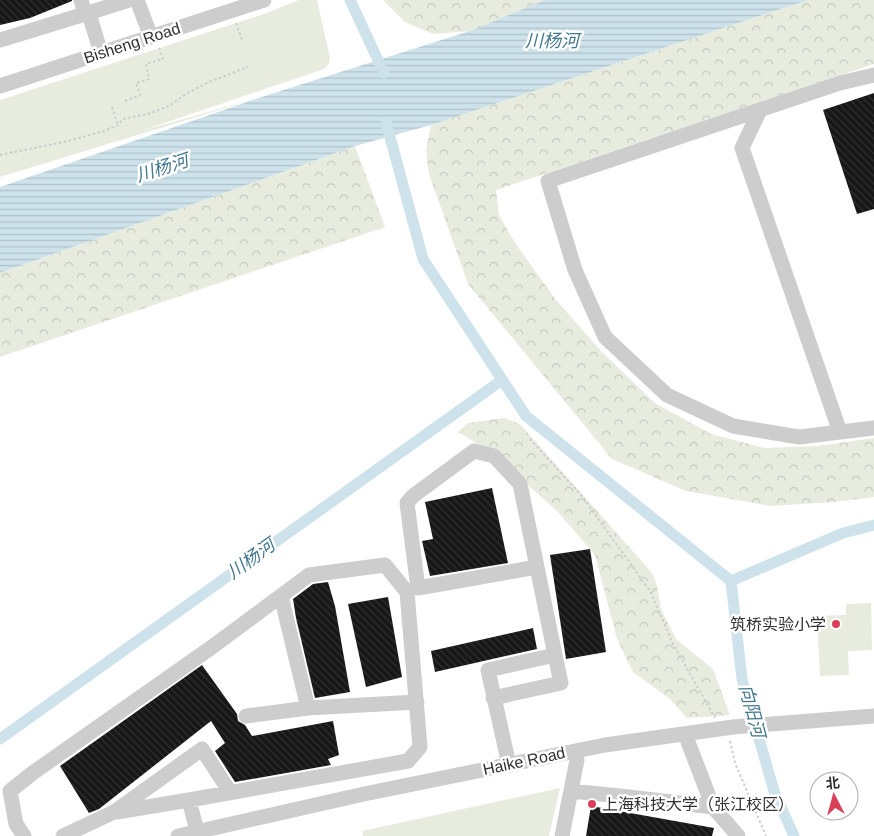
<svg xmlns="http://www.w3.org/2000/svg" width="874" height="836" font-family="Helvetica,'Noto Sans SC',sans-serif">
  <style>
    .grass { fill: #e7ecdf }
    .park { fill: url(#park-crowns) }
    .water { fill: url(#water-rules) }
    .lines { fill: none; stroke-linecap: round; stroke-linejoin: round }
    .canal { stroke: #cde2ea; stroke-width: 11 }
    .building { fill: url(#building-back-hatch) }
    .path { stroke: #cdcdcd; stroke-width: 2; stroke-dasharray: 2.5 2.5; stroke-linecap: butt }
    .minor { stroke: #cdcdcd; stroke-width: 15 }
    .poi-dot { fill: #da3f5a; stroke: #fff; stroke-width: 2 }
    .labels { text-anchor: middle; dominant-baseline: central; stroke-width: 5; stroke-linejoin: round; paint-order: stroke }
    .street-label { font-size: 16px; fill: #303030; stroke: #fff }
    .poi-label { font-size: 16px; fill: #303030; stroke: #fff; text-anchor: end }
    .water-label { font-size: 18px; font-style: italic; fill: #43788e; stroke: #fff }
  </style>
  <defs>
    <pattern id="park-crowns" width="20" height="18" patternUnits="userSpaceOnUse" patternTransform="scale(1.25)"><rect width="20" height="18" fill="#e7ecdf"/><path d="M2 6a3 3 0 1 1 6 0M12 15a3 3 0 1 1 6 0" fill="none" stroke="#c6cbc0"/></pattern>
    <pattern id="water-rules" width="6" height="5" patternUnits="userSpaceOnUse" patternTransform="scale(1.25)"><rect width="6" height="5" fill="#cde2ea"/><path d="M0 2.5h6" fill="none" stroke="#b0c2c9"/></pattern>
    <pattern id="building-back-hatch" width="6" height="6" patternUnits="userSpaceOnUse" patternTransform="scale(1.25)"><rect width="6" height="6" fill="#171717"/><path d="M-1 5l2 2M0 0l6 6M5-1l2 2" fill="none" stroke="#303030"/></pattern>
  </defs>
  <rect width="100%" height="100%" fill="#fff"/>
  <path class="grass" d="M299,0h18l13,58 -1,6 -5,5 -183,62 127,-36 -268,82v-77l264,-86z
    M871,603l1,47 -24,1 1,24 -29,1 -3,-60 29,-1v-11z
    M560,788l-11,48h-186l-1,-5z"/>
  <path class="park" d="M383,0h162l-75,31 -37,3 -28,-12z
    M808,0h66v64l-378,126 3,25 16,28 41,57 45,51 54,52 56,31 53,14 54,-2 56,-8v59l-40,5 -63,4 -85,-15 -74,-32 -144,-175 -39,-110 -3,-24 5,-25z
    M355,146l30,81 -385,130v-84z
    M504,418l16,6 133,150 4,12 4,23 15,30 37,30 17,46 -43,3 -17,-19 -37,-27 -16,-33 -22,-84 -37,-43 -67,-60 -33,-20 10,-9z"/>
  <path class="water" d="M545,0h263l-377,125 -76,21 -355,127v-86l268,-92 202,-64z"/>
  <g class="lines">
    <path class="canal" d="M350,0l34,73
      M386,122l37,137 103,157 205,165 112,-48 31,-8
      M731,581l11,98 32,112 20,45
      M0,739l502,-359"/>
  </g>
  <path class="building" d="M0,0h72v1l-42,17 -30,7z
    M874,93v116l-17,5 -34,-104z
    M492,488l16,75 -78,13 -8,-35 11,-2 -8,-37z
    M590,549l16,103 -40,7 -16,-104z
    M328,582l7,24 15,86 -35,6 -19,-80 -3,-19 20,-15z
    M388,597l14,80 -36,10 -18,-83z
    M533,628l4,21 -102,23 -4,-21z
    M202,665l35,49 1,7 7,4 7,11 81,-15 6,34 -11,4 3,6 -96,17 -20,-31 10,-8 -14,-22 -112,88 -10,4 -29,-47z
    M591,806l123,22 -2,8h-126z"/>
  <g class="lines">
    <path class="path" d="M236,23l6,17
      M125,101l15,-6 -4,-12 13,-4 -3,-15 17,-5 -4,-11
      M112,107l6,18
      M0,155l64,-13 40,-11 14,-6 5,-6 25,-5 21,-8 17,-12 23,-12 39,-15
      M530,439l52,57 68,95 23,53 42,74
      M730,741l5,22 31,73"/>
    <path class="minor" d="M137,0l14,37
      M85,14l44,-14
      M89,14l12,39
      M0,40l85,-26 -4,-14
      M874,75l-34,8 -292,98 27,89 30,67 62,58 66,31 66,11 75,-9
      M0,86l264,-86
      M760,110l-18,38 98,284
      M537,567l-119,21 -11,-85 6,-7 61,-45 20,5 26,28 35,171
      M281,596l27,112
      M493,698l68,-15 -6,-28 -67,15 21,95
      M246,716l62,-8 109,-6
      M688,742l25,65
      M571,791l58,6 84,10 25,29
      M117,812l72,-12
      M24,836l-8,-12 -6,-33 24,-19 178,-125 97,-72 76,-10 22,27 13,155 -12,14 -219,39 8,31
      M63,836l51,-24 88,-63 28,43
      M178,836l186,-42 241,-49 128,-18 141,-11
      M562,836l15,-76"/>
  </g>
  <g class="poi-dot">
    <circle cx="836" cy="624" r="5"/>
    <circle cx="592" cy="804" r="5"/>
  </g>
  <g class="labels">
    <g class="street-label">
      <text transform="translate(132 43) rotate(-18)">Bisheng Road</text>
      <text transform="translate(524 761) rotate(-12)">Haike Road</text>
    </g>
    <g class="poi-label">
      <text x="826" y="624">筑桥实验小学</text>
      <text x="602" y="804" text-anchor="start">上海科技大学（张江校区）</text>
    </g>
    <g class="water-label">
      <text x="552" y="41">川杨河</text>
      <text transform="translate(162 168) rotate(-18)">川杨河</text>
      <text transform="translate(251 559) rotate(-36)">川杨河</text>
      <text transform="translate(752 711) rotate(75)">向阳河</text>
    </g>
  </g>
  <g transform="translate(834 796) rotate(354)"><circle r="24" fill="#ffffff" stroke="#acacac"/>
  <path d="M0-4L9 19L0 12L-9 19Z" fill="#da3f5a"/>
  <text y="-8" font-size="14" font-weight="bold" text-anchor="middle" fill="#303030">北</text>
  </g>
</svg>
